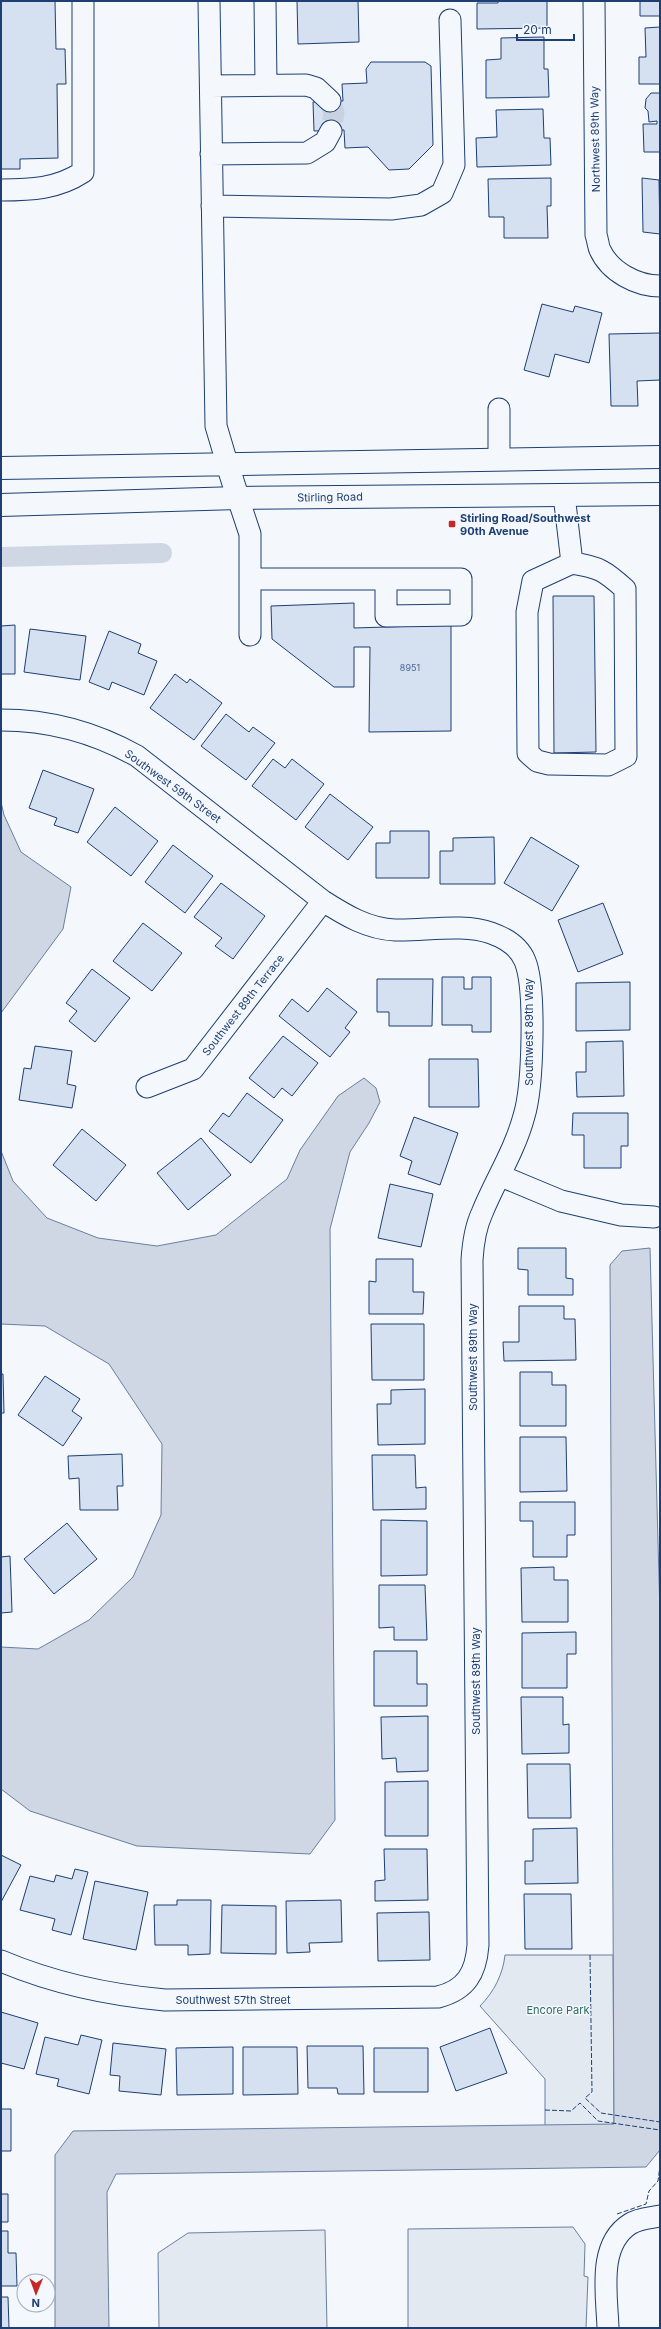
<svg xmlns="http://www.w3.org/2000/svg" width="661" height="2329" font-family="Inter,sans-serif">
  <style>
    .green { fill: #e3e9f0; stroke: #687fa3 }
    .water { fill: #cfd7e4; stroke: #687fa3 }
    .lines { fill: none; stroke-linecap: round; stroke-linejoin: round }
    .canal { stroke: #cfd7e4; stroke-width: 20 }
    .building { fill: #d5e0f0; stroke: #1d3f73 }
    .minor-tunnel { stroke: #c9d2e0; stroke-width: 21; stroke-dasharray: 21 10; stroke-linecap: butt }
    .minor-casing { stroke: #1d3f73; stroke-width: 23 }
    .major-casing { stroke: #1d3f73; stroke-width: 24 }
    .minor { stroke: #f4f7fb; stroke-width: 21 }
    .major { stroke: #f4f7fb; stroke-width: 22 }
    .fence { stroke: #1d3f73; stroke-width: 1; stroke-dasharray: 5 2; stroke-linecap: butt }
    .poi-dot { fill: #c62828; stroke: #f4f7fb; stroke-width: 1.5 }
    .labels { text-anchor: middle; dominant-baseline: central; stroke-width: 3; stroke-linejoin: round; paint-order: stroke }
    .number-label { font-size: 9px; fill: #4b6792 }
    .street-label { font-size: 11px; fill: #1d3f73; stroke: #f4f7fb }
    .poi-label { font-size: 11px; font-weight: bold; fill: #1d3f73; stroke: #f4f7fb; text-anchor: start }
    .park-label { font-size: 11px; fill: #2c6c60; stroke: #f4f7fb }
  </style>
  <rect width="100%" height="100%" fill="#f4f7fb"/>
  <path class="green" d="M505,1955h108l1,170 -69,1v-47l-65,-73c14,-14 23,-32 25,-51z
    M573,2227l12,17 -1,32 4,1 -2,51h-178v-99z
    M325,2230l2,98h-168l-1,-75 30,-20z"/>
  <path class="water" d="M1,802l3,13 17,37 50,35 -8,42 -62,84z
    M364,1078l12,10 4,14 -11,21 -19,29 -20,77 5,591 -25,34 -173,-8 -107,-35 -29,-22v-142l37,2 51,-29 44,-43 28,-62 1,-71 -53,-80 -64,-38 -44,-2v-173l12,30 34,37 51,20 59,8 59,-11 71,-56 13,-29 38,-54z
    M650,1248l10,367v535l-14,17 -530,7 -9,18 2,136h-54v-173l18,-24 541,-7 -4,-859 12,-14z"/>
  <g class="lines">
    <path class="canal" d="M1,557l161,-4"/>
  </g>
  <path class="building" d="M1,1h54l1,48h9l1,35h-9l1,74 -38,1v10h-19z
    M297,1h61l1,41 -61,2z
    M498,1h49v27l-70,1v-26h21z
    M640,1h20v15h-20z
    M660,27v57h-21v-27h7l-1,-29z
    M544,37v32h4l1,28 -63,1v-38l15,-1v-21z
    M371,62h54l6,4 2,79 -24,24 -20,1 -21,-23 -23,1 -1,-18 -30,1 -1,-29 30,-1 -1,-17 25,-1 -1,-14z
    M651,93h9v59h-16l-1,-28h14v-3l-8,1 -1,-11 -3,-3 1,-9z
    M543,109l1,29h6l1,27 -74,2 -1,-29 21,-1 -1,-27z
    M551,178v28h-4l1,32h-44v-21h-15l-1,-38z
    M642,178l17,2 1,54 -17,-2z
    M542,304l31,8 2,-6 27,7 -13,50 -34,-9 -6,23 -25,-7z
    M660,333v47l-23,1 1,25h-27l-2,-72z
    M553,596h41l2,156 -42,1z
    M354,603v25l97,-3v106l-82,1 1,-85h-16v40h-20l-62,-48 -1,-33z
    M15,625v49h-14v-48z
    M30,629l56,7 -6,44 -56,-8z
    M109,631l32,13 -3,9 19,8 -13,34 -32,-13 -3,8 -20,-8z
    M175,674l12,9 3,-4 32,24 -28,37 -44,-32z
    M226,714l23,18 4,-5 22,16 -29,37 -45,-34z
    M273,759l12,9 7,-9 32,25 -28,36 -44,-34z
    M43,770l51,19 -16,44 -24,-8 3,-7 -28,-10z
    M330,794l43,33 -25,33 -43,-33z
    M115,807l43,34 -27,35 -44,-34z
    M390,831h39v47h-53v-35h14z
    M494,837l1,47h-55v-33h13v-13z
    M531,837l48,29 -27,45 -48,-28z
    M173,845l40,31 -28,37 -40,-31z
    M221,883l44,33 -32,43 -18,-13 7,-8 -28,-21z
    M603,903l20,51 -45,18 -20,-52z
    M143,923l39,30 -30,38 -39,-30z
    M92,969l38,29 -35,44 -26,-21 8,-10 -11,-8z
    M442,977h22v12h8v-12h19v55h-19v-7h-30z
    M377,979h56l-1,47h-43v-14h-12z
    M630,982v48l-54,1v-48z
    M327,988l30,24 -12,16 5,4 -20,25 -51,-41 13,-17 16,13z
    M283,1036l35,27 -26,33 -10,-8 -8,10 -25,-20z
    M623,1041l1,55 -47,1 -1,-25h10v-30z
    M35,1046l37,5 -5,33 9,2 -4,22 -53,-8 5,-32 7,1z
    M429,1059h49l1,48h-50z
    M247,1093l36,27 -32,43 -42,-32 14,-18 6,4z
    M573,1113h55v33h-7v22h-37v-33h-12z
    M414,1117l44,16 -18,52 -32,-11 4,-13 -12,-5z
    M82,1129l44,36 -30,36 -43,-36z
    M201,1138l30,37 -43,35 -31,-37z
    M390,1184l43,10 -12,53 -43,-9z
    M518,1248h48v30l7,1v16h-45v-25l-10,-1z
    M376,1259h37v33h11l-1,22h-54v-33l7,1z
    M519,1306h45v13h11l1,41 -72,1 -1,-19h16z
    M371,1324h53v56h-52z
    M520,1372h32v13h14v41h-46z
    M1,1374h2l1,39h-3z
    M45,1376l35,23 -8,12 10,7 -19,28 -45,-31z
    M425,1389v55l-47,1 -1,-41h14v-14z
    M520,1437h46l1,54 -47,1z
    M122,1454l1,32h-6l1,24h-38l-1,-32 -10,1 -1,-23z
    M372,1455h43l1,33 10,-1v22l-53,1z
    M520,1502h55v33h-8v22h-34v-36h-13z
    M381,1520l46,1v54l-46,1z
    M67,1523l30,36 -43,35 -30,-35z
    M10,1556l2,56 -11,1v-56z
    M554,1567v13h14v42h-46l-1,-54z
    M379,1585h46l2,55h-33v-13l-15,1z
    M576,1632v22h-9v34h-45v-55z
    M374,1651h43v33h10v22h-53z
    M521,1697h42v28l6,-1v29l-47,1z
    M428,1716v55l-31,1 -1,-14 -14,1 -1,-42z
    M527,1764h43l1,54h-43z
    M428,1781v55h-43v-54z
    M577,1828l1,55 -53,1v-23h8v-32z
    M384,1849h43l1,51 -53,1v-20l10,-1z
    M1,1855l20,10 -20,37z
    M75,1869l13,3 -17,63 -19,-5 3,-11 -35,-9 10,-34 24,6 2,-7 16,4z
    M95,1881l53,11 -12,58 -53,-11z
    M524,1894h47l1,55h-47z
    M177,1900h34l-1,54 -22,1v-10h-33l-1,-40h23z
    M341,1900l1,42 -33,1 1,9 -23,1 -1,-52z
    M222,1905l54,1v48l-55,-1z
    M429,1912l1,48 -52,1 -1,-48z
    M1,2012l37,11 -14,46 -23,-6z
    M490,2028l17,45 -51,18 -16,-44z
    M81,2035l21,5 -13,54 -32,-8 2,-7 -23,-5 9,-37 33,8z
    M113,2043l53,6 -5,46 -42,-4 1,-15 -10,-1z
    M307,2046h56l1,48h-26l-1,-6h-29z
    M233,2047v47l-56,1 -1,-47z
    M243,2047h54l1,47 -55,1z
    M374,2048h54v44h-54z
    M1,2109h10v42h-10z
    M1,2166v28h7v28h-7z
    M1,2231h7v22h8l1,33h-16z
    M1,2297h7l1,31h-8z"/>
  <g class="lines">
    <path class="minor-tunnel" d="M330,101l4,11 -3,19"/>
    <g class="minor-casing">
      <path id="minor" d="M209,1l7,425 11,37
        M265,1l1,84
        M594,1l2,234c2,5 2,11 4,15 10,22 37,36 60,36
        M211,86l95,-1 10,3 14,13
        M211,154l96,-1 18,-11 6,-11
        M1,190c30,0 56,-1 82,-18v-171
        M212,206l179,3 30,-4 21,-12 12,-28 -4,-145
        M499,409v50
        M564,495l8,68
        M238,498l12,36v101
        M572,563c27,4 33,8 53,26l1,167 -18,9 -59,-1 -12,-3 -9,-8 -1,-141 6,-31z
        M250,579h211v36l-75,1v-37
        M1,720c50,0 93,12 136,36l186,145c22,14 45,28 72,29 29,1 69,-7 96,3 14,5 28,13 34,28 11,27 8,126 -1,155 -9,34 -29,65 -42,97 -7,15 -9,31 -10,47l6,685c-2,28 -12,45 -40,52l-273,3c-56,-5 -112,-17 -164,-39
        M147,1087l46,-18 130,-168
        M501,1176l60,25 60,14 33,2
        M608,2328c-1,-33 -11,-83 22,-104 9,-6 20,-6 30,-8"/>
    </g>
    <g class="major-casing">
      <path id="major" d="M227,463l11,35
        M1,468l659,-11
        M1,505l237,-7 422,-4"/>
    </g>
    <use href="#minor" class="minor"/>
    <use href="#major" class="major"/>
    <path class="fence" d="M590,1955l2,137 -7,6 16,15 59,9
      M545,2110l26,1 9,-8 18,18 62,9
      M617,2214l29,-10 3,-13 9,-10 2,-15"/>
  </g>
  <rect class="poi-dot" x="448" y="520" width="8" height="8" rx="2"/>
  <g class="labels">
    <g class="number-label">
      <text x="410" y="667">8951</text>
    </g>
    <g class="street-label">
      <text transform="translate(595 139) rotate(-91)">Northwest 89th Way</text>
      <text transform="translate(330 497) rotate(-1)">Stirling Road</text>
      <text transform="translate(173 786) rotate(36)">Southwest 59th Street</text>
      <text transform="translate(243 1005) rotate(-52)">Southwest 89th Terrace</text>
      <text transform="translate(529 1032) rotate(-90)">Southwest 89th Way</text>
      <text transform="translate(473 1357) rotate(-90)">Southwest 89th Way</text>
      <text transform="translate(476 1681) rotate(-90)">Southwest 89th Way</text>
      <text x="233" y="2000">Southwest 57th Street</text>
    </g>
    <g class="poi-label">
      <text x="460" y="518">Stirling Road/Southwest<tspan x="460" dy="13">90th Avenue</tspan></text>
    </g>
    <g class="park-label">
      <text x="558" y="2010">Encore Park</text>
    </g>
  </g>
  <rect width="661" height="2329" fill="none" stroke="#1d3f73" stroke-width="4"/>
  <g transform="translate(36 2293) rotate(181)"><circle r="19" fill="#f4f7fb" stroke="#9eadc5"/>
  <path d="M0-3L7 15L0 10L-7 15Z" fill="#c62828"/>
  <text y="-6" font-size="11" font-weight="bold" text-anchor="middle" fill="#1d3f73">N</text>
  </g>
  <path d="M517 34v6h57v-6" fill="none" stroke="#1d3f73" stroke-width="2"/>
  <text x="523" y="34" font-size="12" fill="#1d3f73" stroke="#f4f7fb" stroke-width="3" paint-order="stroke">20 m</text>
</svg>
